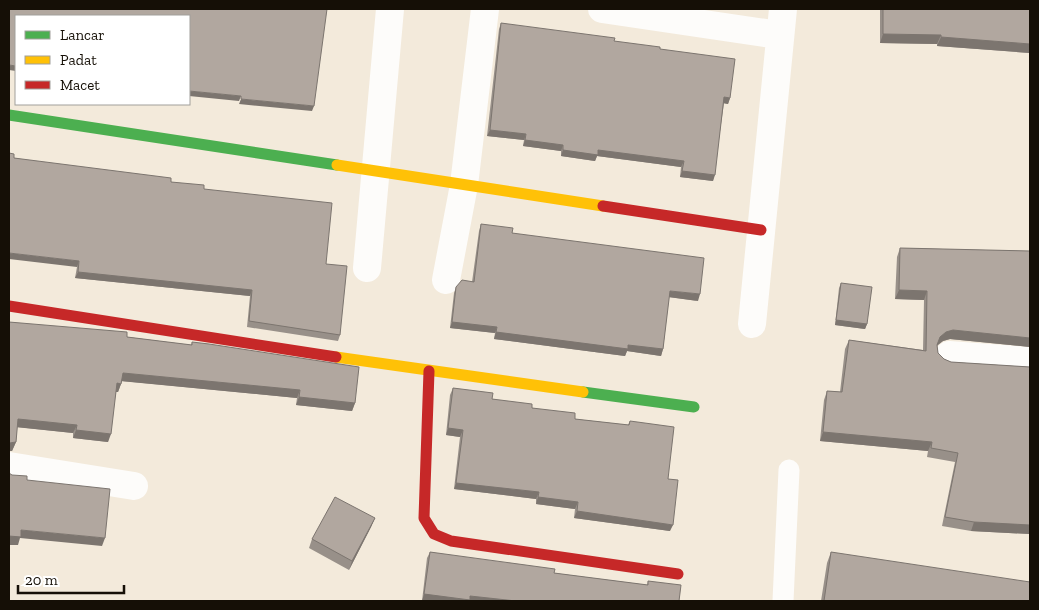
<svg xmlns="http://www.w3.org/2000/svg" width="1039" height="610" font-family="'Zilla Slab',serif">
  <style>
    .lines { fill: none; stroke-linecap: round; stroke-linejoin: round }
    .lane { stroke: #fdfcfa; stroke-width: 21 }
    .street { stroke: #fdfcfa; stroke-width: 28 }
    .fast { stroke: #4caf50; stroke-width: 11 }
    .slow { stroke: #ffc107; stroke-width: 11 }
    .jam { stroke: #c62828; stroke-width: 11 }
    .wall { fill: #989089 }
    .shaded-wall { fill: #7c756f }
    .building { fill: #b1a79f; stroke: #7c756f }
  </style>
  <rect width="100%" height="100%" fill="#f3eadb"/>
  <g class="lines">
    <path class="lane" d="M783,601l6,-131"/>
    <path class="street" d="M602,9l177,26
      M367,268l23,-259
      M446,280l18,-95 21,-176
      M752,324l31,-315
      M949,355l81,6
      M9,466l125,20"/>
    <path class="fast" d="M9,115l328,50
      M583,392l111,15"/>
    <path class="slow" d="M337,165l266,41
      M336,357l247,35"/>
    <path class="jam" d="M603,206l158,24
      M9,306l327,51
      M429,371l-5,147 10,16 17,7 227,33"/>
  </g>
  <path class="wall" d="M880,9h150v44l-93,-7v-2l-57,-1z
    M501,23l159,26 70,49 -2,6 -4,-1 -11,78 -33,-4 1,-10 -84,-11 -2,5 -34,-5v-5l-38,-5 1,-6 -37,-4 12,-107z
    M14,158l157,24 33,7 122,75 14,71 -2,6 -91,-14 3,-31 -175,-18 2,-11z
    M481,224l31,9 186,68 -29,-4 -6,52 -2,7 -34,-5 -2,5 -131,-17 1,-6 -45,-5 4,-35 2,-6 16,-5 7,-51z
    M900,248l130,3v96l-80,-8 -7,2 -6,5 1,7 6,6 7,3 79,5v167l-59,-3 -29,-5 13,-64 -28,-5 1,-6 -108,-10 4,-41 3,-9 13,1 5,-43 4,-9 74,10 1,-50 -29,-1 2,-42z
    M841,283l26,41 -2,5 -30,-4 4,-37z
    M9,322l182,23 1,-3 163,61 -3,8 -56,-6 1,-7 -175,-17 -4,11h-2l-8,50 -35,-4v-5l-56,-6 -1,15 -4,9z
    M453,388l39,11 40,9 43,11 53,6 2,-4 38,58 2,52 -96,-13 1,-9 -39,-5v-5l-82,-10 6,-52 -14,-2 4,-40z
    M375,518l-4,9 -22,43 -40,-22 3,-9z
    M430,552l124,21 93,12 1,-4 31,20h-257l5,-43z
    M831,552l199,49h-209l6,-38z"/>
  <path class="shaded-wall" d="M883,34l58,1 -4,9 -57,-1z
    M941,37l89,7v9l-93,-7z
    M9,65l7,1v5l-7,-1z
    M189,91l52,5 -2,5 -50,-5z
    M724,97l6,1 -2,6 -6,-1z
    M241,99l73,7 -2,5 -73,-7z
    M490,130l36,4 -2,6 -37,-4z
    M525,140l38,5 -2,6 -38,-5z
    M563,150h35l86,11 -3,6 -84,-11 -2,5 -34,-5z
    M682,171l33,4 -2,6 -33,-4z
    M9,253l70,8 -2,6 -68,-8z
    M78,272l174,18 -2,6 -175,-18z
    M899,290l28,1 -3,9 -29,-1z
    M670,291l30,3 -2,7 -30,-4z
    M836,320l31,4 -2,5 -30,-4z
    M452,322l45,5 -2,6 -45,-5z
    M953,330l77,8v9l-80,-8 -7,2 -7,5 4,-9 6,-5z
    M496,332l132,13 35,4 -2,7 -34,-5 -2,5 -131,-17z
    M123,373l177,17 -3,8 -177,-17z
    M117,383l4,1 -3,8h-4z
    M299,397l56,6 -3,8 -56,-6z
    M18,419l59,6 -4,8 -58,-6z
    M448,428l15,2 -3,7 -14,-2z
    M76,430l35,4 -3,8 -35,-4z
    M823,432l109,10 -4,9 -108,-10z
    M16,442l-4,9h-3v-8z
    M456,483l83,9 -3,7 -82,-10z
    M538,497l40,5 -3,7 -39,-5z
    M577,511l96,14 -3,6 -96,-13z
    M375,518l-4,9 -22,43 3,-9z
    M974,522l56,3v9l-59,-3z
    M21,530l84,8 -3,8 -82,-8 -2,7h-9v-9z
    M424,594l46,2 46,5h-94z"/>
  <path class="building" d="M9,9h318l-13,97 -73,-7v-3l-52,-5v-75h-173v50l-7,-1z
    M883,9h147v35l-89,-7v-2l-58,-1z
    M501,23l114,15 -1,3 46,6v2l75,10 -5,39 -6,-1 -9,78 -33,-4 2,-10 -86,-11v5l-35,-5v-5l-38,-5 1,-6 -36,-4z
    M9,153l5,1v4l157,20v4l33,3v4l128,14 -6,61 21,2 -7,69 -91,-14 3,-31 -174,-18 1,-11 -70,-8z
    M481,224l32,4 -1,5 192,25 -4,36 -30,-3 -7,58 -35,-4v4l-132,-17 1,-5 -45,-5 4,-35 6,-7 12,2z
    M900,248l130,3v87l-77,-8 -7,2 -6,5 -3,8 1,8 6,6 7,3 79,5v158l-56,-3 -29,-5 13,-64 -27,-5 1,-6 -109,-10 4,-41 15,1 7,-52 77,11 1,-60 -28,-1z
    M841,283l31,4 -5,37 -31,-4z
    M9,322l118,10v5l65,8v-3l17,2 150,23 -4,36 -56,-6 1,-7 -177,-17 -2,11 -4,-1 -6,51 -35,-4 1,-5 -59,-6 -2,23 -7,1z
    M453,388l40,5 -1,6 40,5v4l43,5v6l54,6 1,-4 44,6 -6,52 10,1 -5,45 -96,-14 1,-9 -40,-5 1,-5 -83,-9 7,-53 -15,-2z
    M9,473l3,2 15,1v4l83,9 -5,49 -84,-8v7l-12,-1z
    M335,497l40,21 -23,43 -40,-22z
    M430,552l125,17 -1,4 94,12v-4l33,4 -2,16h-163l-46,-5v4l-46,-6z
    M831,552l199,30v19h-206z"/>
  <rect width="1039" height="610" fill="none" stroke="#150f06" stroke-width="20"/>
  <rect x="15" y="15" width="175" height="90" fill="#ffffff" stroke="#a19f9b"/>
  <rect x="25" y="31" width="25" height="8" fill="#4caf50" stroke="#a19f9b"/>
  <text x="60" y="40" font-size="15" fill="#150f06">Lancar</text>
  <rect x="25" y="56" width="25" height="8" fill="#ffc107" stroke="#a19f9b"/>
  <text x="60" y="65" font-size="15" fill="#150f06">Padat</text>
  <rect x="25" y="81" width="25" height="8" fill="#c62828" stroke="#a19f9b"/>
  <text x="60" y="90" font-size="15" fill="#150f06">Macet</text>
  <path d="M18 585v8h106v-8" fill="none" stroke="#150f06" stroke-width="2.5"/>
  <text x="25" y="585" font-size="15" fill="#150f06" stroke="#ffffff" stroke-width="4" paint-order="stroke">20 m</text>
</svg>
